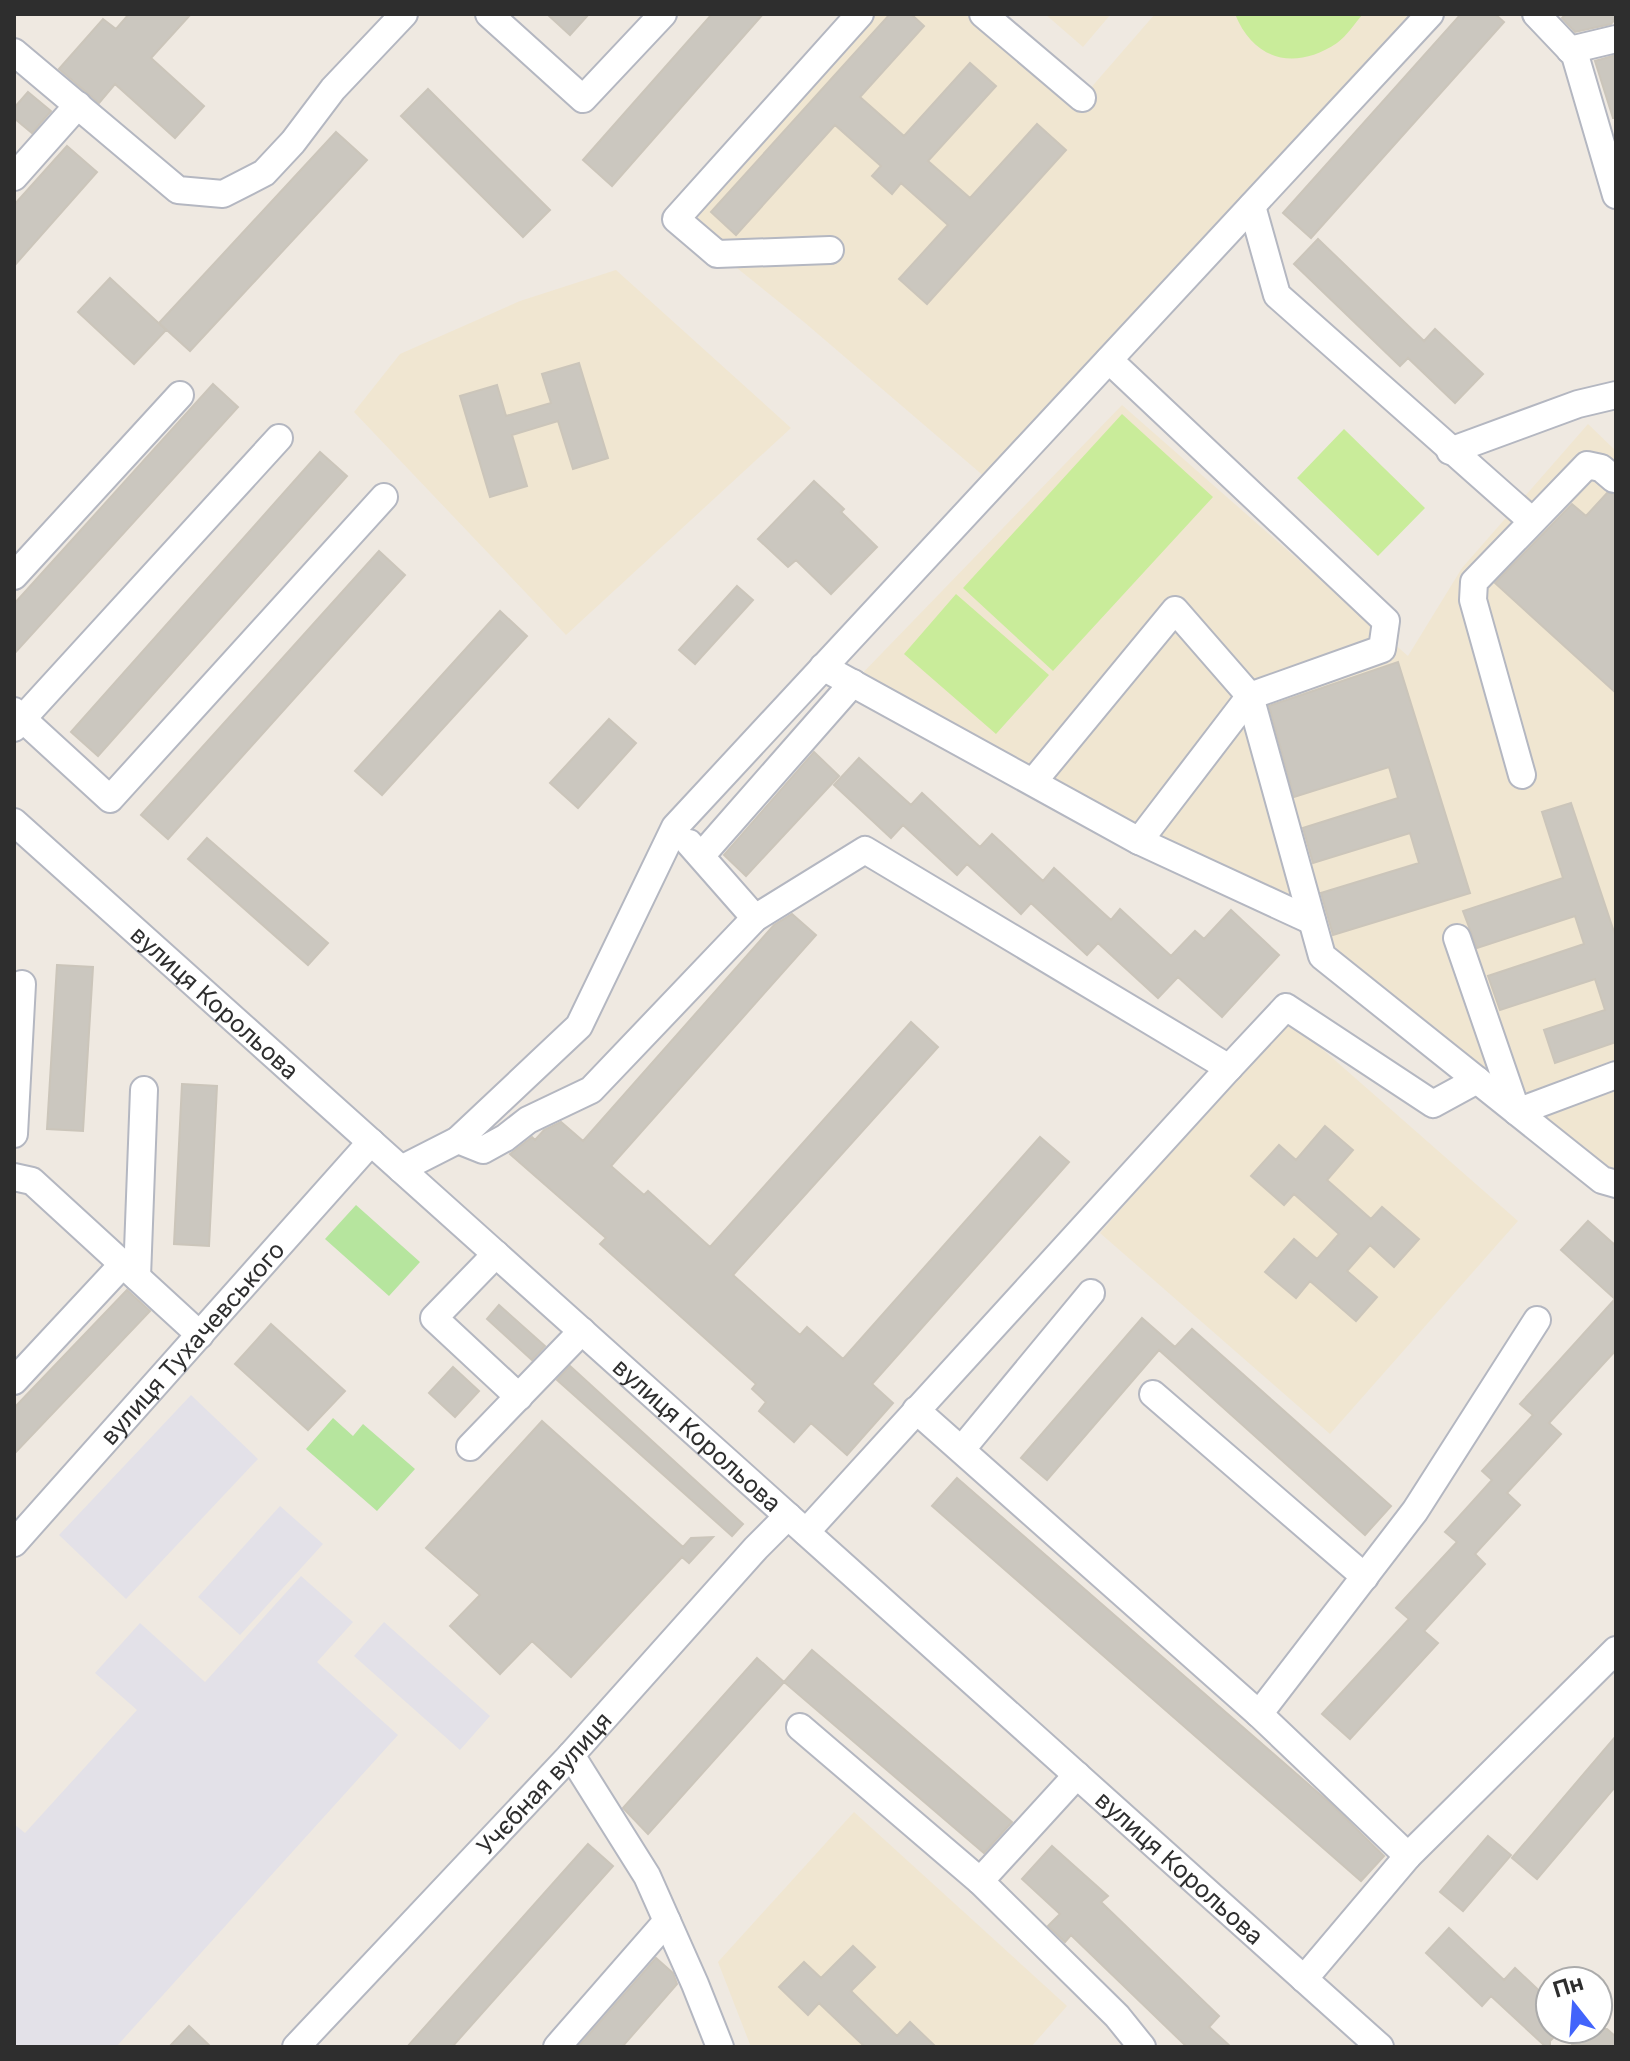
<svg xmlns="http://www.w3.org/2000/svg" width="1630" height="2061" font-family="Inter,sans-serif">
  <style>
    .industrial { fill: #e3e1e8 }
    .education { fill: #f0e6d1 }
    .green { fill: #b6e59e }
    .pitch { fill: #c9ec9a }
    .building { fill: #cbc7bf; stroke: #cbc5ba; stroke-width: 2 }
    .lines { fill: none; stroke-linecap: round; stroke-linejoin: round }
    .minor-casing { stroke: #b4b7c1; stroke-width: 30 }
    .minor { stroke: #fff; stroke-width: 26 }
    .labels { text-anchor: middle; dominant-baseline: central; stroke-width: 6; stroke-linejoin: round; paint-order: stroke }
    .street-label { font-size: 24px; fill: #2e2e2e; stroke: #fff }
  </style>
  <rect width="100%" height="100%" fill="#efe9e1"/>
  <path class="industrial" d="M191,1395l67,64 -132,140 -67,-64z
    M280,1506l43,38 -83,91 -42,-38z
    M301,1576l52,46 -36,40 81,73 -282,312h-102v-223l11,9 112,-123 -42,-37 45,-50 65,59z
    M384,1622l106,94 -30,34 -106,-94z"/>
  <path class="education" d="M860,14h123l99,84 73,-84h275l-437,470 -189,-162 -128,-103z
    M1045,14h66l-28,33z
    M616,270l175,158 -225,207 -212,-223 46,-58 120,-53z
    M1122,405l286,251 54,-88 126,-144 28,27v733l-294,-228 -10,-35 -459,-238z
    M1288,1019l230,202 -188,213 -230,-201z
    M854,1812l213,194 -36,41h-280l-33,-85z"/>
  <path class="green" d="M356,1205l64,57 -31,34 -64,-57z
    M333,1418l20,18 10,-12 52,45 -38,42 -71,-62z"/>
  <path class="pitch" d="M1235,14h128c-8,9 -16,22 -26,29 -42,28 -83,18 -102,-29z
    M1122,414l91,83 -160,174 -90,-83z
    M1344,429l81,79 -47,48 -81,-78z
    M956,594l93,81 -53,59 -92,-80z"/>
  <path class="building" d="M129,14h62l-40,44 53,48 -29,32 -60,-54 -16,19 -40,-34 44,-50 13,10z
    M547,14h42l-19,21z
    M712,14h51l-151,172 -29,-26z
    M890,14h21l13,12 -64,71 44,39 66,-73 26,23 -68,75 42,37 67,-74 29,26 -139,154 -28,-25 49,-54 -47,-42 -9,11 -20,-18 9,-10 -46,-41 -99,110 -25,-23z
    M1461,14h34l9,8 -193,216 -28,-25z
    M1566,14h50v4l-5,6 -36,8 -13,-14z
    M1616,55v63h-3l-18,-57z
    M428,89l122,121 -27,27 -122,-121z
    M28,92l23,19 -19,22 -18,-15v-10z
    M336,132l31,28 -177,191 -31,-28z
    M67,146l30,26 -83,94v-61z
    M1318,239l106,102 11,-12 48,45 -28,29 -47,-45 -8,8 -106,-102z
    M110,278l56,52 -32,34 -56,-52z
    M579,363l29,95 -35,11 -15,-48 -46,14 15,51 -37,11 -30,-101 37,-11 9,31 45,-13 -9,-29z
    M213,384l25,23 -224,247v-50z
    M320,452l27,24 -249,280 -27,-24z
    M814,481l30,28 -3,3 36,35 -46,47 -35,-34 -8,7 -30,-28z
    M1607,493l9,1v199l-121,-110 77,-79 14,12z
    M379,551l26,24 -237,264 -27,-24z
    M737,586l16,14 -58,64 -16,-14z
    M500,611l27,25 -145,159 -27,-24z
    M1398,662l72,231 -137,42 -12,-42 98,-30 -9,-30 -97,30 -10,-35 95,-30 -9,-31 -95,30 -25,-91z
    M609,719l27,24 -58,65 -28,-25z
    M814,752l25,24 -93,100 -22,-21z
    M859,758l52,47 11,-12 58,54 12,-13 51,47 11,-13 57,52 9,-11 51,47 24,-25 9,8 27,-29 48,45 -57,62 -44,-40 -20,21 -60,-55 -11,12 -56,-52 -10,11 -54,-50 -10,11 -54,-50 -12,13 -57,-53z
    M1571,803l45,135v104l-61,21 -11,-33 61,-20 -10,-31 -95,31 -12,-34 96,-32 -9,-28 -98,32 -14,-37 100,-33 -21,-66z
    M207,838l121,105 -20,22 -120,-106z
    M792,914l24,21 -205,231 33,29 4,-4 62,56 201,-225 27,25 -205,228 67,60 7,-8 36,32 197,-222 29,25 -197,222 21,19 -46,52 -36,-32 -17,19 -35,-31 7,-9 -14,-13 4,-5 -156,-140 6,-6 -96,-84 22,-17 3,3 9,-10 17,-8 22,19 191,-216z
    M57,965l36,2 -10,164 -36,-2z
    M182,1084l35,2 -8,160 -35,-2z
    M1325,1126l28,24 -26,30 44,39 11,-12 37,32 -25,28 -24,-22 -23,26 30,26 -21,24 -46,-40 -14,17 -31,-26 29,-33 23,20 22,-25 -45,-40 -10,11 -33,-29 28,-31 17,15z
    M1588,1221l28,25v104l-67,73 12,11 -54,59 13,12 -45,49 10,10 -61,67 14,12 -88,96 -28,-25 87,-95 -13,-11 61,-66 -12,-10 47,-52 -10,-9 51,-56 -13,-11 95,-105 -54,-49z
    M127,1290l23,21 -136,143v-46z
    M499,1305l46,41 -13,14 -45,-41z
    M1142,1318l33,29 17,-18 199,177 -26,29 -206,-185 -112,130 -26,-22z
    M271,1324l74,67 -37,39 -73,-66z
    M570,1366l173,158 -11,12 -175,-156z
    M453,1367l26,24 -24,26 -26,-24z
    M542,1421l141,126 8,-9 22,-1 -24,26 -7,-6 -111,120 -39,-36 -32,33 -50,-48 30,-31 -54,-47z
    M957,1478l374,326 53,52 -23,25 -429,-375z
    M812,1650l200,172 -28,31 -200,-171z
    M757,1658l27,24 -136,152 -25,-26z
    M1616,1736v50l-79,93 -25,-21z
    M1488,1836l23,19 -48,56 -23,-19z
    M588,1844l25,22 -161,181h-45z
    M1052,1846l56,50 -7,6 118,114 -10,11 22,20h-44l-116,-112 -6,7 -17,-16 12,-12 -38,-35z
    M1449,1928l55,52 11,-12 35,33v28h57l9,8v10h-41l-16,-15 -9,9v6h-4l-55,-51 -9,10 -56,-53z
    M853,1946l22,21 -24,24 46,45 13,-14 26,25h-71l-46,-44 -11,12 -29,-28 25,-25 17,16z
    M656,1958l17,15 4,11 -55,63h-44z
    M189,2026l22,21h-42z"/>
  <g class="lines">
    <g class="minor-casing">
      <g id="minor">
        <path d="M489,14l94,85 80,-85"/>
        <path d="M983,14l99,84"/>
        <path d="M1536,14l39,41 41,140"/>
        <path d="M1570,50l46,-11"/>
        <path d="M14,52l164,138 45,4 41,-21 29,-31 40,-53 71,-75"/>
        <path d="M14,177l64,-72"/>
        <path d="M1252,206l25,89 255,226"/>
        <path d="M830,250l-113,4 -41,-35 184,-205"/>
        <path d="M1109,360l277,261 -4,28 -132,47 72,260 280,224 14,4"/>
        <path d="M1450,451l128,-47 38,-9"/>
        <path d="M14,576l166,-181"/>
        <path d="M823,667l316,174 111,-145 -75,-86 -142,172"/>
        <path d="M14,711l96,88 274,-302"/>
        <path d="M14,728l265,-290"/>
        <path d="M1522,775l-49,-175 1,-18 113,-117 14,3 13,11"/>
        <path id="s1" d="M14,822l1366,1225"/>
        <path d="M1139,841l173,80"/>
        <path d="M689,843l66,75"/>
        <path d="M701,856l152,-173"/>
        <path d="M1457,938l60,174 99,-37"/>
        <path d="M1229,1068l57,-61 147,97 44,-24"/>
        <path d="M14,1134l8,-150"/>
        <path d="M458,1140l25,10 22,-12 23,-18 63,-30 164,-172 110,-68 364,218 -423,464"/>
        <path d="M401,1169l57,-29 121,-114 96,-199 755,-813"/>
        <path d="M14,1177l18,4 168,154"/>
        <path d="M496,1254l-62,64 85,79"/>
        <path d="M137,1277l7,-187"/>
        <path d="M14,1381l109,-117"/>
        <path d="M1153,1394l212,183"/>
        <path d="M916,1410l343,304 149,142 -104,123"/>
        <path d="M470,1447l112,-116"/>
        <path d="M962,1449l129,-156"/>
        <path id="s2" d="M14,1543l357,-401"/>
        <path d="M1259,1714l156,-203 122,-191"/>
        <path d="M800,1727l180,154 97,-106"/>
        <path d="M571,1755l76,121 48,108 25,63"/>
        <path d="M1408,1856l208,-206"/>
        <path d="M980,1881l137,135 25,31"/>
        <path id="s3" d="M296,2047l275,-292 185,-207 32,-32"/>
        <path d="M557,2047l110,-126"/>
      </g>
    </g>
    <use href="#minor" class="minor"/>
  </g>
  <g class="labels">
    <g class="street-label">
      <text stroke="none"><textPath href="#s1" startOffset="270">вулиця Корольова</textPath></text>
      <text stroke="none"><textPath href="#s2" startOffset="268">вулиця Тухачевського</textPath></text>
      <text stroke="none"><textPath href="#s1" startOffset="918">вулиця Корольова</textPath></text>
      <text stroke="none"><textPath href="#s3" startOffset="362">Учєбная вулиця</textPath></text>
      <text stroke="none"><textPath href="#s1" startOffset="1566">вулиця Корольова</textPath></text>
    </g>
  </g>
  <rect width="1630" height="2061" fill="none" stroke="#2e2e2e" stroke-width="32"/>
  <g transform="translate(1574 2005) rotate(343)"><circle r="38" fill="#ffffff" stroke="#ababab" stroke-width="2"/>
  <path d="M0-6L14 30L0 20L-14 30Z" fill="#4264fb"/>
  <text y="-12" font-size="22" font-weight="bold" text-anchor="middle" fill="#2e2e2e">Пн</text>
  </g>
</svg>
